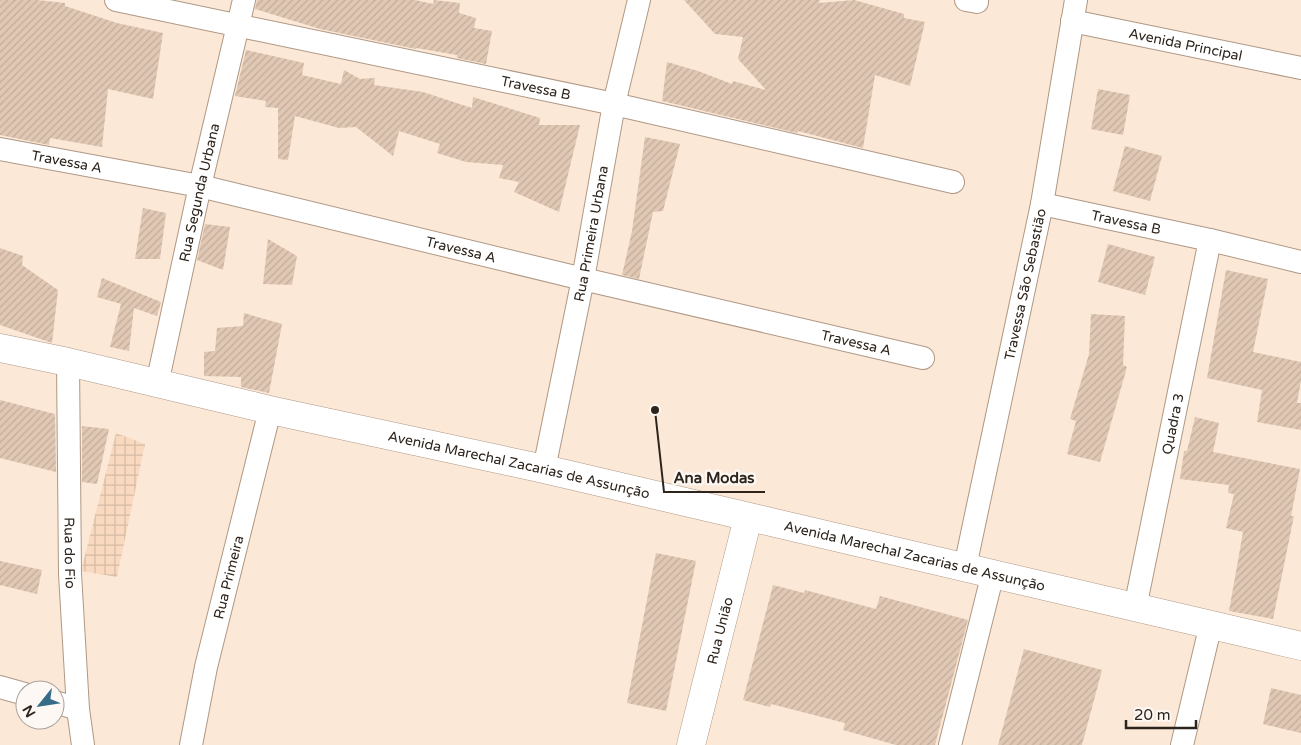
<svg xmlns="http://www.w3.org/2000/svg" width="1301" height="745" font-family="'Varela Round',sans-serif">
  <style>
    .industrial { fill: url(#industrial-grid) }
    .building { fill: url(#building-hatch) }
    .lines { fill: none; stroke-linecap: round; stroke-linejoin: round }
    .minor-casing { stroke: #af9885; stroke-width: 24 }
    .tertiary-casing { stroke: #af9885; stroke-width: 29 }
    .secondary-casing { stroke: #af9885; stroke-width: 29 }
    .minor { stroke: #fff; stroke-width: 22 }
    .tertiary { stroke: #fff; stroke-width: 28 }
    .secondary { stroke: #fff; stroke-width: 28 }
    .labels { text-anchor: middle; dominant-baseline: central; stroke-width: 4.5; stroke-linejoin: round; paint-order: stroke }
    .street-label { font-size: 14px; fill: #2d241c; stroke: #fdf8f4 }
    .leader { fill: none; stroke: #2d241c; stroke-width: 2 }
    .callout-dot { fill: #2d241c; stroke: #fdf8f4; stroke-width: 2 }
    .callout-label { font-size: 15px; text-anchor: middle; font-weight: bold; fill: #2d241c; stroke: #fdf8f4; stroke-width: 4.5; stroke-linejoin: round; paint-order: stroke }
  </style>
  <defs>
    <pattern id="industrial-grid" width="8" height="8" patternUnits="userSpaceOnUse" patternTransform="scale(1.25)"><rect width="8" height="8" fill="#f9dac0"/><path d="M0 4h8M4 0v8" fill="none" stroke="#d6bba4"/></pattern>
    <pattern id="building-hatch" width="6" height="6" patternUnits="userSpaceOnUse" patternTransform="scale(1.25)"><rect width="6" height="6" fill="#e1c8b4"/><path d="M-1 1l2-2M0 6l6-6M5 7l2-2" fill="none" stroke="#c1ac9a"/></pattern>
  </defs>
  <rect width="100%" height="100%" fill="#fce8d7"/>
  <path class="industrial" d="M116,433l29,11 -28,133 -36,-6z"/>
  <path class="building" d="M0,0h37l28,3v3l52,17 46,10 -10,66 -45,-10 -6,58 -52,-9 -1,7 -49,-10z
    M257,0h158l18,4 1,-4 26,3 -1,10 17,5 -2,10 18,3 -6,33 -29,-6v-3l-41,-7v1l-96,-20 -65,-20z
    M684,0h136l-1,3 35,-3 50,14v4l21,4 -15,64 -35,-11 -12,73 -65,-17 -1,2 -135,-32 5,-39 31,9 34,13 1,-3 33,9 -28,-31 5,-22 -28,-3z
    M246,50l58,13 -2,12 39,9 3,-14 16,9 15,-1 -1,7 49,7 49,16 1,-11 67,21 -1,7h41l-21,87 -45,-20 5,-10 -20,-4 4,-13 -37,-3 -29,-9 3,-9 -41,-13 -6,25 -37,-29 -17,1 -44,-12 -7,44 -10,-1v-51l-13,-1 1,-6 -31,-5z
    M1098,89l32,6 -7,40 -32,-6z
    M645,137l35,7 -17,67 -10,1 -14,67 -17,-4 10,-44z
    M1125,146l37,10 -12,45 -37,-10z
    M143,208l23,5 -6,46h-25z
    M205,224l25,3 -7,43 -26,-10z
    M268,239l29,17 -5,29 -29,-1z
    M1108,244l47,13 -10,38 -47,-13z
    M0,248l23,8 -1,9 36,25 -6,53 -52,-18z
    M1226,270l42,9 -15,73 48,10v19l-4,22h4v27l-44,-8 5,-32 -55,-12z
    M102,278l59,24 -4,14 -23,-8 -5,43 -19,-4 11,-43 -24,-7z
    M244,313l38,11 -13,69 -28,-6v-10l-37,-1v-24l11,-1 2,-23 26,-2z
    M1091,314l34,2 -2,49 4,2 -27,95 -33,-8 9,-33 -6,-2 19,-65z
    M0,400l55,14 1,58 -56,-14z
    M1195,417l24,6 -6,29 87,17 -9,47h3l-21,103 -44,-8 14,-79 -17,-4 8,-34 -6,-1 1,-8 -49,-6 4,-28h3z
    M82,426l27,3 -12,55 -15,-2z
    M656,553l40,8 -30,150 -39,-8z
    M0,561l42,9 -5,24 -37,-9z
    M773,585l31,8 1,-3 71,19 4,-13 88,24 -33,125h-39l-53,-15 2,-7 -74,-19 -1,3 -27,-7z
    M1024,649l78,21 -20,75h-84z
    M1271,688l30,7v38l-38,-9z"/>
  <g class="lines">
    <g class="minor-casing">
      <g id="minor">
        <path id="s1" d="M116,0l498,104 339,78"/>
        <path d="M966,0l11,2"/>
        <path id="s2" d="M1072,21l229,47"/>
        <path id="s3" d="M0,149l200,37 383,93 340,79"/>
        <path id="s4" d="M1042,204l168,36 91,22"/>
        <path id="s5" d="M68,362l2,212 8,135 5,36"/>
        <path id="s6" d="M157,384l43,-198 44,-186"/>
        <path id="s7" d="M544,469l39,-190 31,-175 25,-104"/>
        <path id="s8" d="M965,567l77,-363 34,-204"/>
        <path id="s9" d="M1135,608l75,-368"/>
        <path d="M0,687l25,7"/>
        <path d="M55,702l23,7"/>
        <path id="s10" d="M191,745l15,-78 64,-257"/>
        <path d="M950,745l43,-172"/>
        <path d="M1182,745l29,-121"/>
      </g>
    </g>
    <g class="tertiary-casing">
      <g id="tertiary">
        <path id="s11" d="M691,745l57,-227"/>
      </g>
    </g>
    <g class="secondary-casing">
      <g id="secondary">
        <path id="s12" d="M0,348l68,14 202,48 274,59 757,177"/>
      </g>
    </g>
    <use href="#minor" class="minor"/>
    <use href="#tertiary" class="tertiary"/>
    <use href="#secondary" class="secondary"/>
  </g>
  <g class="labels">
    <g class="street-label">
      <text stroke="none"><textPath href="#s2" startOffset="116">Avenida Principal</textPath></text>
      <text stroke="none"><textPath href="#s1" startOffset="429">Travessa B</textPath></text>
      <text stroke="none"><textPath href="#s3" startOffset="68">Travessa A</textPath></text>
      <text stroke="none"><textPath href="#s6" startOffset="196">Rua Segunda Urbana</textPath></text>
      <text stroke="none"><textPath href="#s4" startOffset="86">Travessa B</textPath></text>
      <text stroke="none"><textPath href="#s7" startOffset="240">Rua Primeira Urbana</textPath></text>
      <text stroke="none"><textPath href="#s3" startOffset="472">Travessa A</textPath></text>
      <text stroke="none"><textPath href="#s8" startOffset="289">Travessa São Sebastião</textPath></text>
      <text stroke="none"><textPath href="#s3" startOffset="878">Travessa A</textPath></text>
      <text stroke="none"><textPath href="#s9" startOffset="188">Quadra 3</textPath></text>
      <text stroke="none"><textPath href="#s12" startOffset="532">Avenida Marechal Zacarias de Assunção</textPath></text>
      <text stroke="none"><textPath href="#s5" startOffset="191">Rua do Fio</textPath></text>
      <text stroke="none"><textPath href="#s12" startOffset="938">Avenida Marechal Zacarias de Assunção</textPath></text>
      <text stroke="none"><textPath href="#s10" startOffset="172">Rua Primeira</textPath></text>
      <text stroke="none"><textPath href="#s11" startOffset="118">Rua União</textPath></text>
    </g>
  </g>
  <path class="leader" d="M655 410L664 492H765"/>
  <circle class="callout-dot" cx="655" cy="410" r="5"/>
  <g class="callout-label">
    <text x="714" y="483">Ana Modas</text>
  </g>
  <g transform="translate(40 705) rotate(240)"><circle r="24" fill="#fdf8f4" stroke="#aaa39e"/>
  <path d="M0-4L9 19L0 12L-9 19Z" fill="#366c87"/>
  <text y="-8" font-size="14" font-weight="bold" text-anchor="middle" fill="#2d241c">N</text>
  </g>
  <path d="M1126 720v8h70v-8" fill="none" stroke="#2d241c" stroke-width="2.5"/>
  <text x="1134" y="720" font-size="15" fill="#2d241c" stroke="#fdf8f4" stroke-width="4" paint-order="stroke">20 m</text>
</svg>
